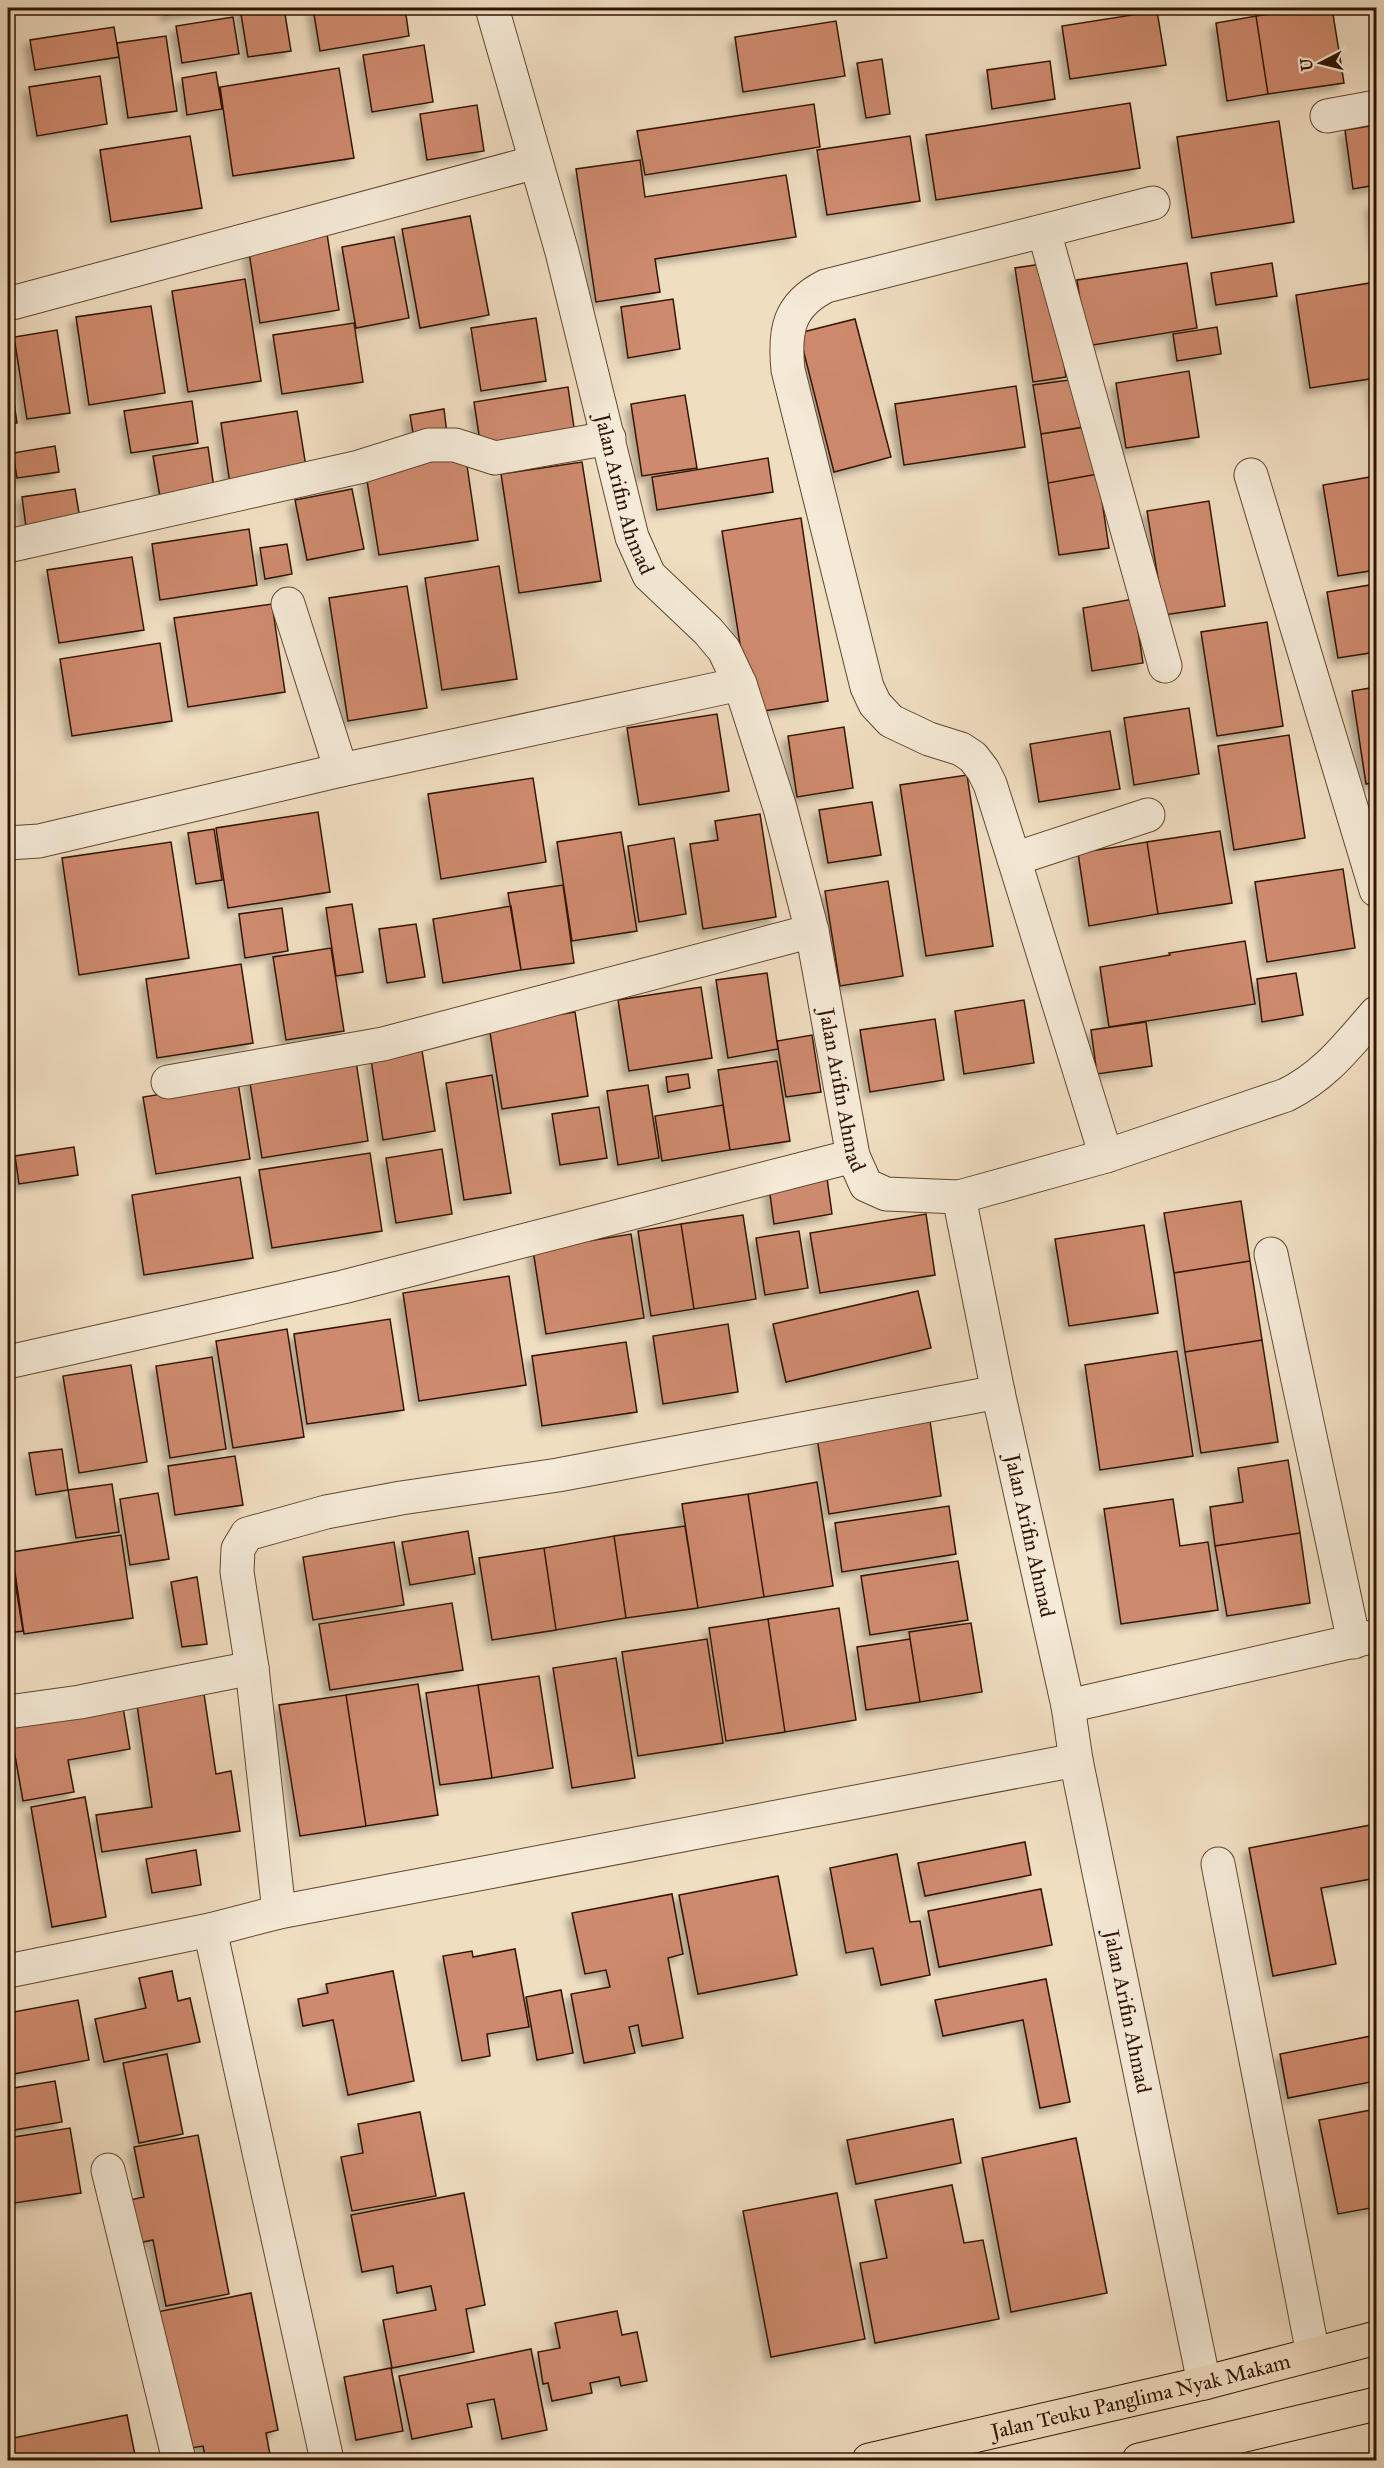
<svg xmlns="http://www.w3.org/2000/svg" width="1384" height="2468" font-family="'IM FELL Great Primer',serif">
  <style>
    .building { fill: #ce8a6e; stroke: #311400; stroke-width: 1.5; filter: url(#shadow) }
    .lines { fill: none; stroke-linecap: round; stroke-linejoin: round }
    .minor-casing { stroke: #614630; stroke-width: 35 }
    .major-casing { stroke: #311400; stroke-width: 35 }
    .minor { stroke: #f5ead7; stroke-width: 33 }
    .major { stroke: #f0dec1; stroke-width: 33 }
    .labels { text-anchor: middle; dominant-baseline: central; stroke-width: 4.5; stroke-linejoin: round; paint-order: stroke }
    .street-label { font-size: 21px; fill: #311400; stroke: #f5ead7 }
  </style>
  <defs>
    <filter id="shadow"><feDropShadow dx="-5.5" dy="5.5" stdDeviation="3" flood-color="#0004"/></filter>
  </defs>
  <rect width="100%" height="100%" fill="#f0dec1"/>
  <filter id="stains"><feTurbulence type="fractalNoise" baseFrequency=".00333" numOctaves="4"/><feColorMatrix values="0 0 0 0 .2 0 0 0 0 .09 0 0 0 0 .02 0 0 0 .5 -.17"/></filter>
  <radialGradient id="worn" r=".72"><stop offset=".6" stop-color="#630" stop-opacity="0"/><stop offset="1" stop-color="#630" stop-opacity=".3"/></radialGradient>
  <path class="building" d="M165,8h49l-48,7z
    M240,8h44l7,43 -43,6z
    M313,8h92l4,28 -89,15z
    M1316,8h16l12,75 -76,11 -12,-78z
    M1157,11l9,54 -96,14 -8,-53z
    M1256,16l12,78 -41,7 -11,-78z
    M233,17l6,37 -57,9 -6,-37z
    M836,21l9,55 -102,16 -8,-55z
    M114,27l5,30 -84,13 -5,-30z
    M166,36l11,75 -49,7 -11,-75z
    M424,45l9,57 -61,10 -9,-57z
    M882,59l8,55 -24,4 -9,-55z
    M1050,61l5,38 -63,10 -5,-39z
    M339,68l15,90 -121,18 -13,-89z
    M216,72l6,37 -35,6 -5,-37z
    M100,76l7,48 -70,12 -8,-49z
    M1130,103l10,65 -204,32 -10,-65z
    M814,104l6,43 -175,28 -8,-44z
    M477,105l7,46 -57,9 -7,-46z
    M1279,121l15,101 -102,16 -15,-101z
    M1376,125v60l-23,4 -8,-59z
    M190,136l12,72 -91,14 -11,-72z
    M910,136l10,65 -93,14 -10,-65z
    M640,160l5,37 141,-22 10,62 -141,22 5,33 -64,10 -20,-133z
    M1376,204v39l-5,-38z
    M470,216l19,99 -69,13 -18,-99z
    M327,234l12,76 -79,13 -12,-77z
    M394,237l15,81 -53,10 -14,-81z
    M1048,263l18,114 -33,5 -18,-114z
    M1187,263l10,65 -110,18 -10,-66z
    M1272,263l5,33 -61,9 -5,-32z
    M245,279l16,102 -73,11 -16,-101z
    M1376,282v96l-66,10 -14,-93z
    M673,299l7,50 -52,9 -7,-51z
    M151,306l14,87 -76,12 -13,-88z
    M536,318l10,63 -65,10 -10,-63z
    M855,319l36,138 -57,15 -35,-139z
    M354,323l9,59 -81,12 -9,-59z
    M1217,327l4,27 -44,7 -4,-27z
    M57,330l13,83 -43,6 -13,-82z
    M8,362l9,61 -9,2z
    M1189,371l10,66 -73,11 -10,-65z
    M1076,379l7,48 -42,7 -8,-49z
    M1376,384v36l-4,-35z
    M1016,386l9,61 -121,18 -9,-61z
    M568,387l7,47 -94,14 -7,-46z
    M685,395l12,73 -55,8 -11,-72z
    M192,401l6,42 -67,10 -7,-42z
    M444,409l3,25 -33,5 -4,-24z
    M297,411l10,62 -77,11 -9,-61z
    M1092,426l7,48 -51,9 -7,-49z
    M55,446l4,26 -42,6 -4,-25z
    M208,447l6,41 -54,9 -7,-41z
    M465,452l13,88 -99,15 -14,-87z
    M768,458l5,34 -116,18 -5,-33z
    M582,462l19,119 -82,12 -18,-119z
    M1098,474l11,74 -50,7 -11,-72z
    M1376,476v94l-38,6 -15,-91z
    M75,489l5,30 -54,8 -4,-30z
    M352,489l12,60 -57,11 -12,-60z
    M1209,501l16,105 -61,9 -17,-104z
    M801,518l27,183 -77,12 -29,-182z
    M249,529l8,56 -97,15 -8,-56z
    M287,544l5,30 -27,5 -5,-31z
    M132,557l12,73 -85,13 -12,-73z
    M499,566l18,113 -75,11 -17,-112z
    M1376,584v68l-38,6 -11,-66z
    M407,586l20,122 -79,13 -19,-123z
    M1133,599l10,64 -51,8 -9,-63z
    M272,604l13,88 -97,15 -14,-89z
    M1267,622l16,104 -66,10 -16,-104z
    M160,643l12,78 -100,15 -12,-77z
    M1376,687v96l-10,1 -14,-93z
    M1189,708l10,66 -65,11 -10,-67z
    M717,714l12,77 -90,14 -12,-77z
    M844,727l9,61 -56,9 -9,-61z
    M1110,731l10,58 -81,13 -9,-58z
    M1289,735l16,103 -71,12 -16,-104z
    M967,775l26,171 -67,10 -26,-171z
    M533,778l13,84 -105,17 -13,-85z
    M872,802l9,53 -53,8 -9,-53z
    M318,812l12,80 -102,16 -12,-80z
    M760,814l16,103 -73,12 -13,-85 28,-4 -3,-19z
    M214,829l8,51 -26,4 -8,-51z
    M1220,831l12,72 -74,11 -11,-72z
    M621,832l16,99 -65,10 -15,-99z
    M674,838l12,76 -47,8 -11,-76z
    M171,842l18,116 -110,17 -17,-117z
    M1147,842l11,72 -69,12 -11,-73z
    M1343,869l12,79 -88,14 -12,-80z
    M888,881l15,95 -63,10 -15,-95z
    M563,885l11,78 -53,7 -13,-77z
    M352,904l11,68 -27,4 -10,-68z
    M511,906l10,64 -78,13 -10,-64z
    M282,908l6,43 -43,7 -6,-44z
    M416,924l9,53 -38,6 -8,-54z
    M1245,941l10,63 -146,23 -9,-60 70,-12 -1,-2z
    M331,948l13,83 -58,9 -13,-83z
    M241,964l12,79 -96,15 -11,-79z
    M767,973l11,76 -50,9 -12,-78z
    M1296,973l7,42 -41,7 -5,-43z
    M701,987l11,71 -83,13 -11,-71z
    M1024,1000l10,63 -70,11 -9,-63z
    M575,1012l13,84 -86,13 -13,-83z
    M935,1019l9,61 -74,12 -10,-62z
    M1146,1022l6,44 -55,8 -6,-44z
    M812,1035l9,57 -35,5 -9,-56z
    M422,1051l13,80 -52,9 -12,-81z
    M356,1061l12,80 -106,17 -13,-81z
    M777,1061l13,80 -60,9 -12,-80z
    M688,1074l2,14 -22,4 -2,-15z
    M492,1075l19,118 -47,7 -18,-117z
    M238,1082l12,77 -94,15 -13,-77z
    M648,1085l11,73 -41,7 -11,-74z
    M723,1105l7,45 -68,11 -7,-45z
    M599,1107l8,51 -47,7 -8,-51z
    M74,1147l4,28 -59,9 -4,-28z
    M442,1149l10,65 -56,9 -10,-65z
    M370,1153l12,78 -110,17 -13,-78z
    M826,1171l6,43 -58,10 -6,-44z
    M240,1177l13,81 -109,17 -12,-80z
    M1241,1201l9,60 -76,12 -10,-60z
    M926,1214l9,61 -115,18 -10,-60z
    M743,1215l13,84 -62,10 -13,-85z
    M681,1224l13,85 -43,7 -13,-85z
    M1144,1225l14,88 -89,13 -14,-87z
    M799,1231l9,57 -43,7 -9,-57z
    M631,1234l13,84 -98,16 -13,-84z
    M1250,1261l12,79 -77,12 -11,-79z
    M509,1276l17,109 -107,16 -16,-108z
    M918,1291l13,57 -145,34 -13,-58z
    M390,1319l14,91 -97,14 -13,-90z
    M728,1324l10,68 -75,12 -10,-68z
    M287,1329l17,108 -71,11 -17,-107z
    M1262,1340l16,102 -77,11 -16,-101z
    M626,1342l11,70 -95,14 -10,-70z
    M1177,1351l16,105 -93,14 -15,-105z
    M212,1357l14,92 -56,9 -14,-92z
    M131,1365l16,97 -68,11 -16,-97z
    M930,1421l11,75 -112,18 -12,-76z
    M62,1449l6,41 -32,5 -7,-42z
    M235,1456l8,49 -68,10 -7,-49z
    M1288,1460l12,73 -85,13 -5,-39 33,-5 -5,-34z
    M817,1482l16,104 -69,11 -16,-103z
    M112,1484l7,48 -43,6 -8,-48z
    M158,1493l11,66 -39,6 -10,-66z
    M748,1494l16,103 -66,11 -16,-104z
    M1173,1499l7,47 28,-4 10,68 -97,14 -17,-115z
    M949,1506l7,48 -114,18 -7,-49z
    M685,1526l13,82 -72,10 -12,-82z
    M468,1531l7,43 -65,11 -8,-43z
    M1300,1533l10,70 -83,13 -12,-70z
    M121,1535l12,83 -109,16 -12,-82z
    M614,1536l12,82 -70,12 -12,-82z
    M394,1542l10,63 -91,15 -10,-63z
    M544,1548l12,82 -64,10 -13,-82z
    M958,1561l10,59 -98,15 -9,-59z
    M12,1563l11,68 -15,2v-69z
    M197,1577l10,67 -25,3 -11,-65z
    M452,1603l11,67 -133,20 -11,-66z
    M839,1608l17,112 -71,12 -17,-113z
    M768,1619l17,113 -59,9 -17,-113z
    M971,1623l11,69 -62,10 -11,-70z
    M707,1639l16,104 -85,13 -16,-104z
    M910,1639l10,63 -54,8 -9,-63z
    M616,1658l19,120 -63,10 -19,-120z
    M539,1676l14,92 -61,10 -14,-93z
    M418,1684l20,131 -72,11 -20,-131z
    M478,1685l14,93 -52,7 -14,-92z
    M204,1694l12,80 15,-3 9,60 -138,21 -6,-37 56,-8 -15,-102z
    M346,1695l20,131 -66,10 -21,-131z
    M123,1707l7,42 -62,11 6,32 -51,9 -13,-74z
    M85,1797l21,120 -54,10 -21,-120z
    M1376,1824v54l-55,10 15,76 -63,12 -24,-128z
    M1025,1842l6,33 -106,21 -7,-33z
    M196,1850l5,35 -49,8 -6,-34z
    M897,1854l13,68 10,-1 10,54 -49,10 -8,-37 -27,5 -16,-85z
    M778,1876l19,99 -99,19 -19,-99z
    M1041,1889l11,56 -113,22 -11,-56z
    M672,1894l11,60 -15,4 15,80 -41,8 -4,-21 -9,2 6,26 -51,10 -13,-69 39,-7 -4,-17 -21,4 -13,-61z
    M515,1949l14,78 -42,7 3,22 -28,5 -19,-105 29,-5 1,6z
    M172,1971l6,30 12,-3 10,44 -96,20 -9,-43 51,-11 -7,-30z
    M393,1971l21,110 -66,14 -15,-75 -30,6 -5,-27 30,-6 -2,-9z
    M1046,1979l24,123 -30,6 -17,-88 -80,16 -8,-36z
    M561,1990l12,63 -36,7 -11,-63z
    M78,2000l11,60 -81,15v-62z
    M1376,2035v46l-88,17 -8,-44z
    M167,2054l16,80 -44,9 -16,-80z
    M55,2081l7,41 -54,9v-42z
    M1376,2109v98l-38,7 -19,-94z
    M420,2112l16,84 -84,15 -11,-54 22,-4 -5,-29z
    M953,2119l8,44 -105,21 -9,-44z
    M70,2128l11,65 -73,11v-66z
    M198,2135l31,159 -63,12 -13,-66 -15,3 -8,-43 14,-3 -10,-50z
    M1076,2138l31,155 -96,19 -29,-154z
    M952,2185l12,58 19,-3 16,79 -124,24 -15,-80 27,-5 -12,-58z
    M464,2193l21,112 -19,4 8,43 -82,16 -9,-48 53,-10 -5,-24 -34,7 -4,-27 -31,6 -11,-57z
    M837,2193l28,146 -94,18 -28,-146z
    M251,2293l27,137 -12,3 5,27h-65l-3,-14 -24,4 -27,-137z
    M617,2311l5,24 15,-3 10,49 -26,5 -2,-9 -29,6 2,10 -40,8 -4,-18 -5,1 -5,-32 22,-4 -5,-25z
    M531,2349l16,81 -45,9 -8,-40 -27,5 5,23 -60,12 -13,-63z
    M391,2368l12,63 -47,9 -12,-63z
    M127,2415l9,45h-128v-21z"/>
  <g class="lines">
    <g class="minor-casing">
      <g id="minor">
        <path id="s1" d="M492,8l70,244 70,285 17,38 59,56 16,19 16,34 40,124 32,123 41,225 13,29 20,9 73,3 147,-41 180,-61c40,-20 62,-50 90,-82"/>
        <path d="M1327,116l49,-9"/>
        <path d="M1044,231l121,435"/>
        <path d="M8,304l528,-142"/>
        <path d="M1251,475l125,415"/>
        <path d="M8,546l351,-79 70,-22h26l40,13 114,-20"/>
        <path d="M288,604l53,166"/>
        <path d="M8,843l31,-2 302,-71 399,-86"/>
        <path d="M1014,859l134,-44"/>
        <path d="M168,1082l215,-38 429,-113"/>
        <path d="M1106,1156l-92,-297 -24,-75 -7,-14 -10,-13 -12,-8 -32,-10 -38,-18 -16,-17 -8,-17 -79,-317c-4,-39 0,-65 38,-84l327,-83"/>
        <path id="s2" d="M959,1197l39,195 70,314 8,54 128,623"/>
        <path d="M1271,1254l83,388"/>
        <path d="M8,1362l335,-75 510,-131"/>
        <path d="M1068,1706l308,-70"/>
        <path d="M8,1712l72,-10 172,-34"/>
        <path d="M1218,1864l95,490"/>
        <path d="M279,1912l-27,-244 -15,-96 1,-23 9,-15 79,-22 75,-14 157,-23 440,-83"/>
        <path d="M210,1930l117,530"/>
        <path d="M8,1971l202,-41 69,-18 797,-152"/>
        <path d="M108,2170l71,290"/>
      </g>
    </g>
    <g class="major-casing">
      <g id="major">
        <path id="s3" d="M869,2460l335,-77 172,-45"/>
        <path d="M1139,2460l237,-56"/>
      </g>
    </g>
    <use href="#minor" class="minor"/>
    <use href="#major" class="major"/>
  </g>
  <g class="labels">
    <g class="street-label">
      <text stroke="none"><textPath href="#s1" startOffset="504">Jalan Arifin Ahmad</textPath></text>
      <text stroke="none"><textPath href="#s1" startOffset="1152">Jalan Arifin Ahmad</textPath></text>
      <text stroke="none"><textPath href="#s2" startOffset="346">Jalan Arifin Ahmad</textPath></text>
      <text stroke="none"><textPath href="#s2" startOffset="832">Jalan Arifin Ahmad</textPath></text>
      <text stroke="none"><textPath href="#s3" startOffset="279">Jalan Teuku Panglima Nyak Makam</textPath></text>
    </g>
  </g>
  <rect width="1384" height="2468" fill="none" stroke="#f0dec1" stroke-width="30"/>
  <rect x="9" y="9" width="1366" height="2450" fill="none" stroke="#311400" stroke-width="3"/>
  <rect x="15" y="15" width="1354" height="2438" fill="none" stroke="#311400" stroke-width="1.5"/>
  <g transform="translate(1321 63) rotate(263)" stroke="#f5ead7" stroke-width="4.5" paint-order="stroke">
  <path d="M0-4.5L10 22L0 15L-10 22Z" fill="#311400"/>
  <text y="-9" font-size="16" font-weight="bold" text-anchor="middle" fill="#311400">U</text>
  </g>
  <rect width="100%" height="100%" filter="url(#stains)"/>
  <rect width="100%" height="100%" fill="url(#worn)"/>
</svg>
